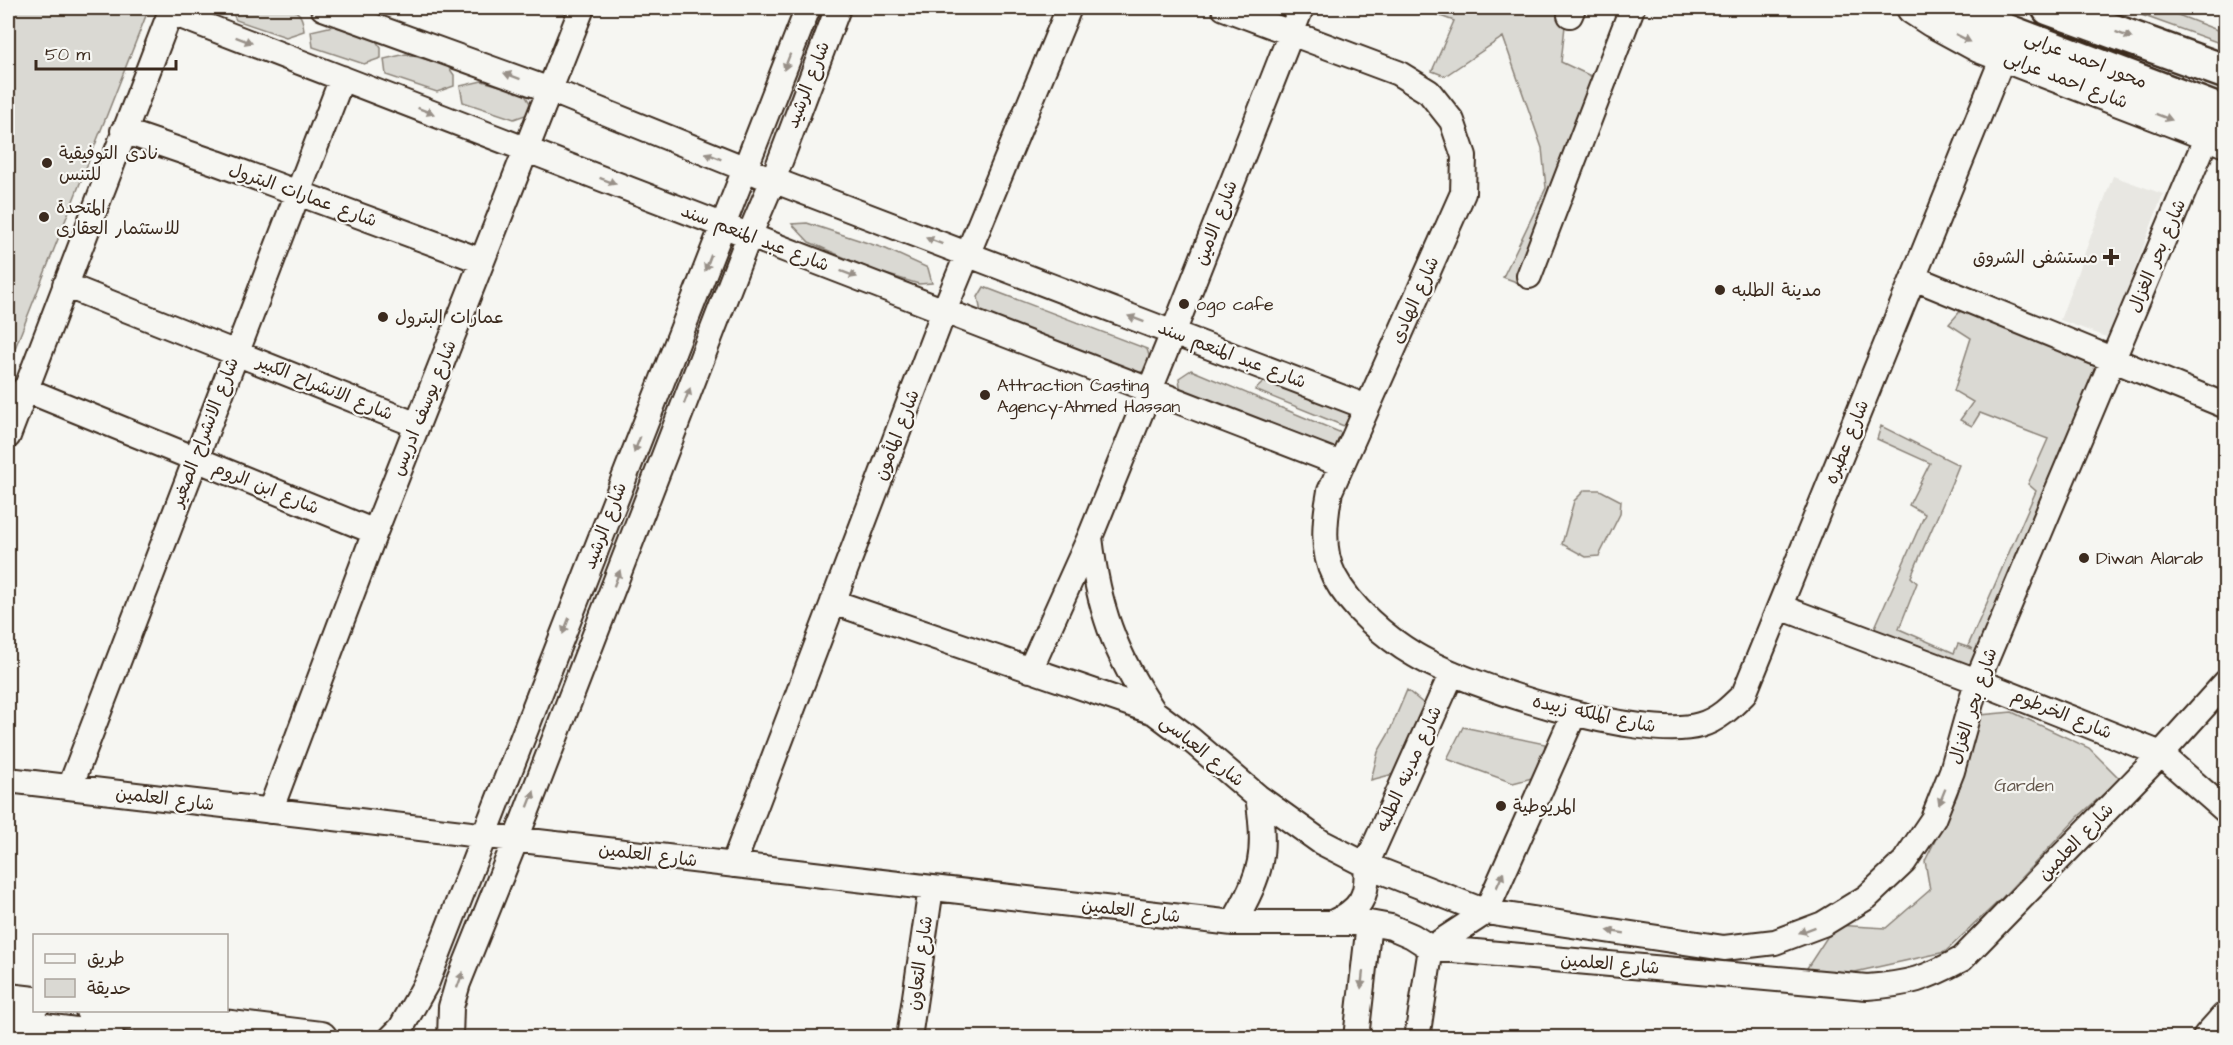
<svg xmlns="http://www.w3.org/2000/svg" width="2233" height="1045" font-family="'Architects Daughter','Playpen Sans Arabic',sans-serif">
  <style>
    .built { fill: #e8e7e2 }
    .green { fill: #dad9d3; stroke: #8a8278; stroke-width: 1.5 }
    .lines { fill: none; stroke-linecap: round; stroke-linejoin: round }
    .minor-casing { stroke: #3b2a1e; stroke-width: 28 }
    .major-casing { stroke: #3b2a1e; stroke-width: 36 }
    .highway-casing { stroke: #3b2a1e; stroke-width: 38 }
    .minor { stroke: #f6f6f2; stroke-width: 24 }
    .major { stroke: #f6f6f2; stroke-width: 32 }
    .highway { stroke: #f6f6f2; stroke-width: 33 }
    .oneway { fill: #989088 }
    .poi-dot { fill: #3b2a1e; stroke: #f6f6f2; stroke-width: 2 }
    .labels { text-anchor: middle; dominant-baseline: central; stroke-width: 4.5; stroke-linejoin: round; paint-order: stroke }
    .street-label { font-size: 18px; fill: #3b2a1e; stroke: #f6f6f2 }
    .poi-label { font-size: 18px; fill: #3b2a1e; stroke: #f6f6f2; text-anchor: start }
    .park-label { font-size: 18px; fill: #63564b; stroke: #f6f6f2 }
  </style>
  <rect width="100%" height="100%" fill="#f6f6f2"/>
  <filter id="ink" filterUnits="userSpaceOnUse"><feTurbulence type="fractalNoise" baseFrequency=".0167" numOctaves="2"/><feDisplacementMap in="SourceGraphic" scale="12" xChannelSelector="R" yChannelSelector="G"/><feConvolveMatrix kernelMatrix="1 2 1 2 8 2 1 2 1" color-interpolation-filters="sRGB"/></filter>
  <g filter="url(#ink)">
    <path class="built" d="M2113,176l50,18 -54,144 -49,-18z"/>
    <path class="green" d="M8,8h141l-141,358z
      M230,8h60c11,4 13,12 14,23l-18,6 -50,-17z
      M1418,8h149l-6,54 36,17 -78,204 -16,-6 43,-89 -4,-40 -39,-111 -58,39 -13,-5 22,-50z
      M2122,8h38l65,25v12z
      M333,26l41,12 7,10v10l-17,6 -51,-17 -2,-16z
      M406,54l41,11 7,10v11l-17,6 -51,-17 -2,-16z
      M482,81l41,11 7,11 1,10 -17,6 -51,-17 -3,-16z
      M807,223l79,26 42,19 4,15 -13,1 -44,-13 -66,-29 -17,-18z
      M984,287l163,62 6,19 -17,6 -155,-61 -3,-16z
      M1964,307l138,54 -128,312 -102,-39 53,-120 -16,-9 21,-42 -53,-24 4,-13 78,39c-15,38 -32,74 -48,112l6,6 -18,46 55,24 4,-9 15,5 -5,-3 68,-155 -8,-7 20,-45 -68,-26 -8,13 -12,-6 13,-18 -19,-11 17,-53 -22,-14z
      M1191,370l153,64v10l-17,6 -146,-56 -2,-16z
      M1269,377l85,34 -10,15 -89,-36z
      M1585,490h15l21,11 -1,13 -21,42 -13,1 -24,-13 12,-43z
      M1407,690l23,19 -29,63 -30,8 7,-28 10,-17z
      M2012,712l77,36 31,31 -42,38 -76,81 -57,54 -90,20 -50,-1 30,-46 51,3 44,-38 -5,-29 32,-65 23,-81z
      M1463,727l82,17 -2,31 -30,8 -66,-24z"/>
    <g class="lines">
      <g class="minor-casing">
        <path id="minor" d="M323,8l227,82 223,90 594,227
          M1224,8l174,65 31,19 23,29 12,35 -1,37 -133,298c-5,27 -9,60 4,85 16,31 52,62 81,79 54,32 226,87 285,70 18,-5 31,-18 44,-31l259,-637
          M170,12l1171,452
          M1570,15l3,-7
          M123,131l94,32 265,98
          M1529,276l103,-268
          M1914,278l312,128
          M65,285l352,140
          M24,389l351,143
          M8,436l164,-428
          M1090,537c8,70 24,116 64,175
          M833,602l321,110 36,27 68,58 63,45 45,23 120,47 238,36 51,-6 48,-18 44,-27 37,-35 29,-43 19,-48 25,-90 231,-547
          M1780,607l197,74 184,73 65,57
          M1030,670l60,-133 83,-204 128,-325
          M8,780l1225,143h136l22,4 21,9 19,12 436,39c42,-3 58,-8 95,-28l199,-205 65,-72
          M70,787l272,-709
          M270,811l105,-279 207,-524
          M733,865l211,-554 125,-303
          M1233,923c29,-48 34,-71 25,-126
          M1332,923c28,-13 37,-26 34,-58l86,-192
          M391,1038l10,-10 26,-46 381,-974
          M450,1038l1,-31 7,-24 58,-144 233,-603 24,-56 65,-172
          M909,1038l22,-150
          M1356,1038l13,-115
          M1417,1038l14,-90 55,-36 88,-198"/>
      </g>
      <g class="major-casing">
        <path id="major" d="M1913,8l20,13 46,25 247,95
          M8,1000l26,3
          M92,1010l229,28
          M8,1025l100,13
          M2209,1038l17,-19"/>
      </g>
      <g class="highway-casing">
        <path id="highway" d="M1945,8l281,106
          M2049,8l177,64"/>
      </g>
      <use href="#minor" class="minor"/>
      <use href="#major" class="major"/>
      <use href="#highway" class="highway"/>
    </g>
    <defs><path id="oneway-solid" d="M-6-.8H1V-3.2L6.5 0L1 3.2V.8H-6Z" transform="scale(1.5)"/></defs>
    <g class="oneway">
      <use href="#oneway-solid" transform="translate(2124 35) rotate(20)"/>
      <use href="#oneway-solid" transform="translate(1963 38) rotate(27)"/>
      <use href="#oneway-solid" transform="translate(244 40) rotate(21)"/>
      <use href="#oneway-solid" transform="translate(787 62) rotate(111)"/>
      <use href="#oneway-solid" transform="translate(512 76) rotate(-160)"/>
      <use href="#oneway-solid" transform="translate(426 111) rotate(21)"/>
      <use href="#oneway-solid" transform="translate(2164 117) rotate(21)"/>
      <use href="#oneway-solid" transform="translate(713 156) rotate(-158)"/>
      <use href="#oneway-solid" transform="translate(608 181) rotate(21)"/>
      <use href="#oneway-solid" transform="translate(934 241) rotate(-159)"/>
      <use href="#oneway-solid" transform="translate(708 263) rotate(111)"/>
      <use href="#oneway-solid" transform="translate(849 274) rotate(21)"/>
      <use href="#oneway-solid" transform="translate(1136 319) rotate(-159)"/>
      <use href="#oneway-solid" transform="translate(687 396) rotate(-69)"/>
      <use href="#oneway-solid" transform="translate(637 445) rotate(111)"/>
      <use href="#oneway-solid" transform="translate(617 578) rotate(-69)"/>
      <use href="#oneway-solid" transform="translate(566 626) rotate(111)"/>
      <use href="#oneway-solid" transform="translate(1942 797) rotate(112)"/>
      <use href="#oneway-solid" transform="translate(531 799) rotate(-69)"/>
      <use href="#oneway-solid" transform="translate(1500 880) rotate(-66)"/>
      <use href="#oneway-solid" transform="translate(1807 930) rotate(160)"/>
      <use href="#oneway-solid" transform="translate(1616 932) rotate(-171)"/>
      <use href="#oneway-solid" transform="translate(460 980) rotate(-70)"/>
      <use href="#oneway-solid" transform="translate(1362 980) rotate(96)"/>
    </g>
  </g>
  <g class="poi-dot">
    <circle cx="47" cy="163" r="6"/>
    <circle cx="44" cy="217" r="6"/>
    <path d="M2108 248h6v6h6v6h-6v6h-6v-6h-6v-6h6z"/>
    <circle cx="1720" cy="290" r="6"/>
    <circle cx="1184" cy="304" r="6"/>
    <circle cx="383" cy="317" r="6"/>
    <circle cx="985" cy="395" r="6"/>
    <circle cx="2084" cy="558" r="6"/>
    <circle cx="1501" cy="806" r="6"/>
  </g>
  <g class="labels">
    <g class="street-label">
      <text transform="translate(2086 60) rotate(21)">محور احمد عرابى</text>
      <text transform="translate(2066 80) rotate(21)">شارع احمد عرابى</text>
      <text transform="translate(808 85) rotate(-69)">شارع الرشيد</text>
      <text transform="translate(303 195) rotate(20)">شارع عمارات البترول</text>
      <text transform="translate(1216 223) rotate(-69)">شارع الامين</text>
      <text transform="translate(755 238) rotate(21)">شارع عبد المنعم سند</text>
      <text transform="translate(2157 256) rotate(-67)">شارع بحر الغزال</text>
      <text transform="translate(1415 300) rotate(-66)">شارع الهادى</text>
      <text transform="translate(1232 355) rotate(21)">شارع عبد المنعم سند</text>
      <text transform="translate(325 388) rotate(22)">شارع الانشراح الكبير</text>
      <text transform="translate(424 408) rotate(-68)">شارع يوسف ادريس</text>
      <text transform="translate(205 432) rotate(-69)">شارع الانشراح الصغير</text>
      <text transform="translate(897 435) rotate(-69)">شارع المأمون</text>
      <text transform="translate(1847 442) rotate(-68)">شارع عطبره</text>
      <text transform="translate(266 488) rotate(22)">شارع ابن الروم</text>
      <text transform="translate(605 526) rotate(-69)">شارع الرشيد</text>
      <text transform="translate(1973 706) rotate(-72)">شارع بحر الغزال</text>
      <text transform="translate(1594 714) rotate(12)">شارع الملكه زبيده</text>
      <text transform="translate(2062 714) rotate(22)">شارع الخرطوم</text>
      <text transform="translate(1202 751) rotate(39)">شارع العباسى</text>
      <text transform="translate(1409 769) rotate(-66)">شارع مدينه الطلبه</text>
      <text transform="translate(165 799) rotate(7)">شارع العلمين</text>
      <text transform="translate(2076 842) rotate(-46)">شارع العلمين</text>
      <text transform="translate(648 855) rotate(7)">شارع العلمين</text>
      <text transform="translate(1131 911) rotate(7)">شارع العلمين</text>
      <text transform="translate(920 963) rotate(-82)">شارع التعاون</text>
      <text transform="translate(1610 964) rotate(5)">شارع العلمين</text>
    </g>
    <g class="poi-label">
      <text x="59" y="153">نادى التوفيقية<tspan x="59" dy="21">للتنس</tspan></text>
      <text x="56" y="207">المتحدة<tspan x="56" dy="21">للاستثمار العقارى</tspan></text>
      <text x="2098" y="257" text-anchor="end">مستشفى الشروق</text>
      <text x="1732" y="290">مدينة الطلبه</text>
      <text x="1196" y="304">ogo cafe</text>
      <text x="395" y="317">عمارات البترول</text>
      <text x="997" y="385">Attraction Casting<tspan x="997" dy="21">Agency-Ahmed Hassan</tspan></text>
      <text x="2096" y="558">Diwan Alarab</text>
      <text x="1513" y="806">المريوطية</text>
    </g>
    <g class="park-label">
      <text x="2024" y="785">Garden</text>
    </g>
  </g>
  <rect width="2233" height="1045" fill="none" stroke="#f6f6f2" stroke-width="30"/>
  <rect x="15" y="15" width="2203" height="1015" fill="none" stroke="#3b2a1e" stroke-width="2" filter="url(#ink)"/>
  <rect x="33" y="934" width="195" height="78" fill="#f6f6f2" stroke="#aba49d" stroke-width="1.5"/>
  <rect x="45" y="954" width="30" height="9" fill="#f6f6f2" stroke="#aba49d" stroke-width="1.5"/>
  <text x="87" y="964" font-size="18" fill="#3b2a1e">طريق</text>
  <rect x="45" y="979" width="30" height="18" fill="#dad9d3" stroke="#aba49d" stroke-width="1.5"/>
  <text x="87" y="994" font-size="18" fill="#3b2a1e">حديقة</text>
  <path d="M36 60v9h140v-9" fill="none" stroke="#3b2a1e" stroke-width="3"/>
  <text x="45" y="60" font-size="18" fill="#3b2a1e" stroke="#f6f6f2" stroke-width="4.5" paint-order="stroke">50 m</text>
</svg>
